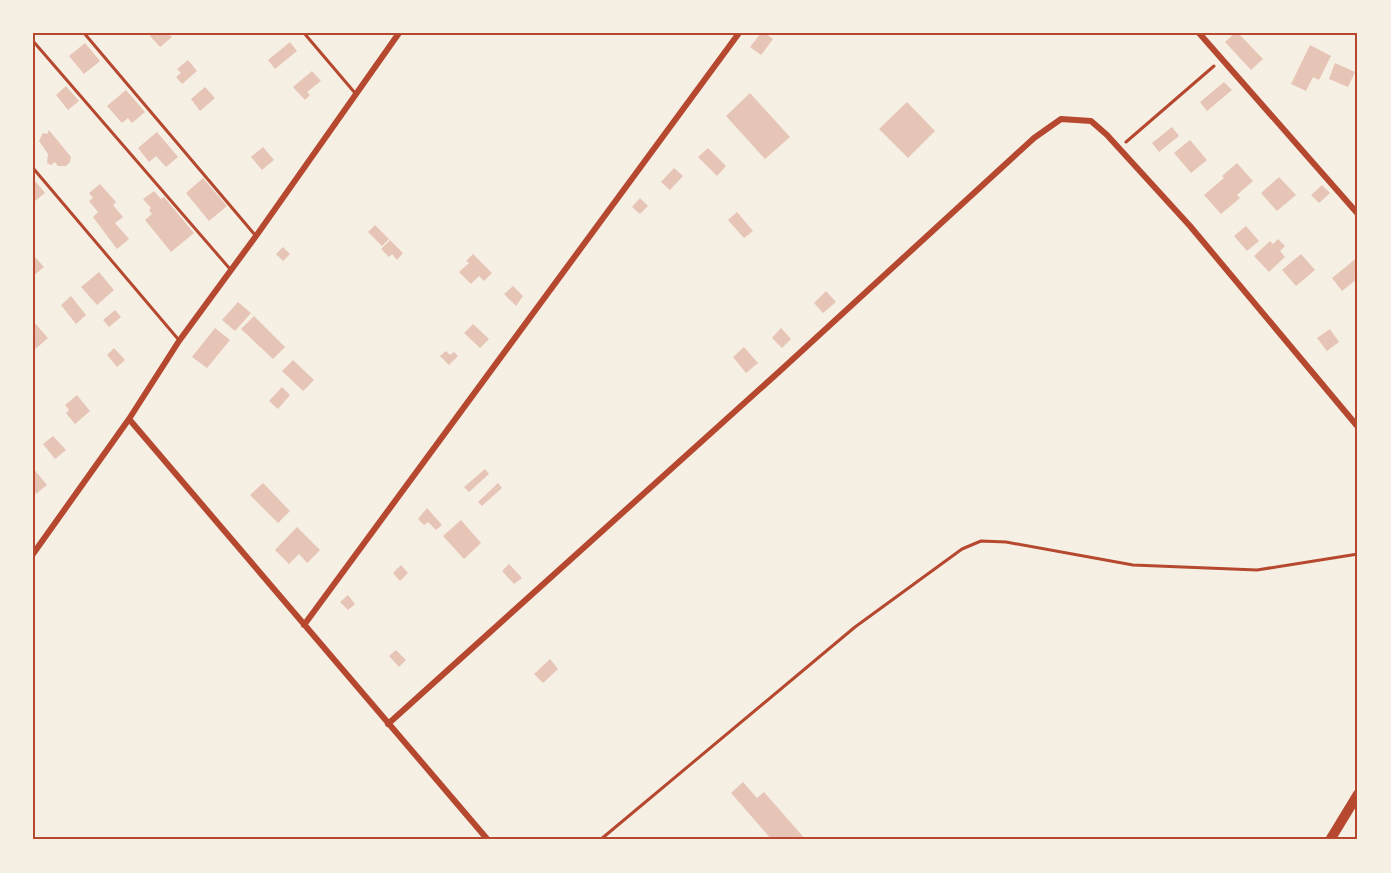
<svg xmlns="http://www.w3.org/2000/svg" width="1391" height="873" font-family="'DM Sans',sans-serif">
  <style>
    .building { fill: #e6c5b7 }
    .lines { fill: none; stroke-linecap: round; stroke-linejoin: round }
    .path { stroke: #b5482f; stroke-width: 3 }
    .service { stroke: #b5482f; stroke-width: 3 }
    .minor { stroke: #b5482f; stroke-width: 6 }
    .primary { stroke: #b5482f; stroke-width: 10 }
    .neatline { fill: none; stroke: #b5482f; stroke-width: 2 }
  </style>
  <rect width="100%" height="100%" fill="#f6efe4"/>
  <path class="building" d="M154,33h14l4,4 -12,10 -10,-11z
    M761,33h4l8,6 -12,16 -11,-8z
    M1235,33h3l25,26 -12,11 -26,-28z
    M290,42l7,9 -22,18 -7,-9z
    M85,43l15,18 -16,13 -15,-18z
    M1310,45l21,11 -12,24 -6,-3 -7,14 -15,-7z
    M188,60l9,11 -15,13 -6,-7 5,-4 -4,-4z
    M1335,63l20,9 -7,15 -19,-8z
    M312,71l9,10 -14,11 3,3 -5,5 -12,-13z
    M1224,82l8,8 -25,21 -7,-9z
    M66,86l13,15 -11,9 -12,-15z
    M205,87l10,11 -15,13 -9,-12z
    M126,90l19,22 -13,11 -4,-5 -6,5 -15,-17z
    M750,93l40,44 -25,22 -39,-43z
    M907,102l28,29 -27,27 -29,-29z
    M1172,127l7,9 -20,16 -7,-9z
    M49,130l22,27 -1,5 -4,4h-8l-3,-4 -4,3 -4,-2 1,-9 -9,-13 4,-8 4,1z
    M157,132l21,25 -12,10 -10,-11 -7,6 -11,-14z
    M1190,140l17,20 -16,13 -17,-20z
    M263,147l11,13 -12,10 -11,-13z
    M708,148l18,18 -9,10 -19,-19z
    M1237,163l16,18 -16,14 3,3 -19,16 -17,-19 20,-17 -2,-2z
    M674,168l9,8 -13,14 -9,-8z
    M1279,177l17,18 -19,16 -16,-18z
    M203,178l24,28 -18,15 -23,-28z
    M36,182l9,11 -10,8 -2,-2v-15z
    M100,184l16,18 -3,3 10,12 -8,6 14,16 -12,10 -24,-32 5,-5 -9,-11 4,-3 -4,-5z
    M1322,185l8,8 -11,10 -8,-8z
    M154,191l7,8 3,-2 30,36 -23,19 -26,-32 7,-6 -3,-4 2,-2 -8,-9z
    M640,198l8,8 -8,8 -8,-7z
    M737,212l16,19 -9,7 -16,-18z
    M375,225l14,14 -7,7 -14,-14z
    M1246,226l13,15 -12,10 -13,-15z
    M1278,239l7,7 -5,5 5,6 -16,15 -15,-16 16,-15 3,3z
    M390,240l13,13 -6,7 -5,-6 -3,3 -8,-8z
    M283,247l7,7 -7,7 -7,-7z
    M473,254l19,19 -8,8 -5,-5 -8,8 -12,-12 10,-9 -3,-2z
    M1301,254l14,16 -19,16 -14,-16z
    M35,257l9,10 -11,9v-17z
    M1358,257v17l-4,2 3,3 -15,12 -10,-13z
    M99,272l15,18 -17,15 -16,-18z
    M513,286l10,10 -7,10 -12,-12z
    M826,291l10,11 -13,11 -9,-10z
    M71,296l15,19 -10,9 -15,-19z
    M238,302l13,11 -16,18 -13,-11z
    M115,310l6,7 -12,10 -6,-7z
    M254,316l31,31 -12,12 -32,-30z
    M33,321l15,17 -15,13z
    M473,324l16,15 -9,9 -16,-15z
    M215,328l15,12 -23,28 -15,-11z
    M781,328l10,11 -9,9 -10,-10z
    M1330,329l9,13 -12,9 -10,-13z
    M744,347l14,16 -12,10 -13,-16z
    M114,348l11,12 -8,7 -10,-12z
    M446,351l4,4 4,-3 4,4 -9,9 -9,-9z
    M293,360l21,20 -11,11 -21,-20z
    M282,387l8,8 -12,14 -9,-8z
    M77,395l13,16 -15,13 -9,-11 3,-3 -4,-5z
    M53,436l13,14 -11,9 -12,-15z
    M33,468l14,17 -11,9 -3,-4z
    M485,469l4,5 -20,18 -5,-5z
    M263,483l27,28 -12,12 -28,-28z
    M498,483l4,5 -20,18 -4,-4z
    M427,508l15,17 -6,5 -8,-8 -4,3 -6,-6z
    M461,520l20,23 -17,16 -21,-23z
    M297,527l23,23 -13,13 -8,-9 -10,10 -14,-14z
    M509,564l13,14 -8,6 -12,-13z
    M401,565l7,8 -8,8 -7,-8z
    M348,595l7,9 -7,6 -8,-8z
    M396,650l10,10 -7,7 -10,-11z
    M550,659l8,10 -15,14 -9,-9z
    M743,782l14,16 7,-6 42,48h-34l-41,-47z"/>
  <g class="lines">
    <path class="path" d="M1126,142l88,-76
      M600,840l255,-213 107,-78 19,-8 25,1 127,23 124,5 101,-16"/>
    <path class="service" d="M84,33l171,202
      M304,33l51,60
      M33,41l197,228
      M33,168l145,171"/>
    <path class="minor" d="M1199,33l159,181
      M129,419l359,421
      M33,554l96,-135 50,-78 77,-105 143,-203
      M304,625l435,-592
      M388,724l393,-354 253,-232 27,-19 30,2 16,14 83,91 168,201"/>
    <path class="primary" d="M1330,840l28,-46"/>
  </g>
  <rect width="1391" height="873" fill="none" stroke="#f6efe4" stroke-width="69"/>
  <rect x="34" y="34" width="1322" height="804" class="neatline"/>
</svg>
